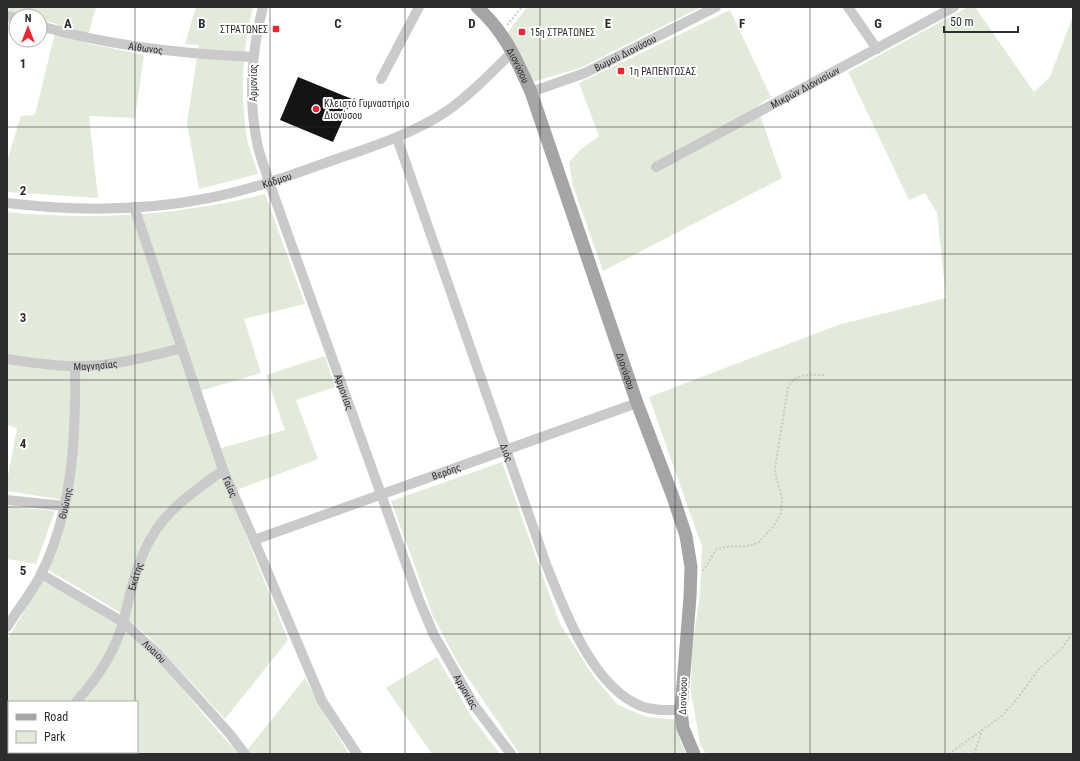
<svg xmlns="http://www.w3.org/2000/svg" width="1080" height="761" font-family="'Roboto Condensed',sans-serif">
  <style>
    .green { fill: #e2ebd9 }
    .building { fill: #141414 }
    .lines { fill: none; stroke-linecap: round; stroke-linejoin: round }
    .path { stroke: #cacaca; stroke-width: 2; stroke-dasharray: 2 2; stroke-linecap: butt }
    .minor { stroke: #cacaca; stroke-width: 10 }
    .major { stroke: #a5a5a5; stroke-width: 13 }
    .grid { fill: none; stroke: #2d2d2d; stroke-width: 1; stroke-opacity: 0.55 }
    .poi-dot { fill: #ed252f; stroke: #fff; stroke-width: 1.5 }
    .labels { text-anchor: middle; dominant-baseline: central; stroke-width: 4; stroke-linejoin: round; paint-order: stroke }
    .poi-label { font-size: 10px; fill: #2d2d2d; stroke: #fff; text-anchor: start }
    .street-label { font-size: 10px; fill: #2d2d2d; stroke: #fff }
    .grid-label { font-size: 13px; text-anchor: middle; font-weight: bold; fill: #2d2d2d; stroke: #fff; stroke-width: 4; stroke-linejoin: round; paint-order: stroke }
  </style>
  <rect width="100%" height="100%" fill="#fff"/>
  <path class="green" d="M7,7h89l-10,36 58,12 -9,63 -46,-2 9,82 -91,-6v-31l14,-45 14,-1 22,-91 -17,-4v-4h-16l-17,-5z
    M196,7h57c-11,42 -13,89 -6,132 2,11 8,23 11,35l-59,15 -12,-66 12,-78 -14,-1z
    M527,7h174l-121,61 -48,14 -24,-50z
    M968,7h7l59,85 16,-15 23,-61v738h-367l-6,-10 -9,-52 1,-46 8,-51 2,-48 -53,-150 189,-72 108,-27 -9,-85 -12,-20 -16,7 -61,-128z
    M730,10l41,87 -14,9 25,72 -179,93 -30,-85 -4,-24 11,-12 19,-14 -20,-53z
    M265,194l40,110 -61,15 17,54 -68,20 22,57 70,-20 -19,-55 59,-19 10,31 -39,13 22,59 -89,34 59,147 -63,79 -76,-82 -33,-27 -68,-40 14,-34 8,-35 -63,-10v-10l10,-53 -10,-3v-213c86,9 174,3 258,-18z
    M502,462l58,162 34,53 24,28 29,12 31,3 2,20 6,14h-166l-61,-89 -26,-49 -42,-115z
    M7,506l48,5 -19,53 -29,-5z
    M42,581l66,36 46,38 61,73 24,26h-218l-3,-2h119v-50h-128v50h5l-1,2h-6v-114z
    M437,657l34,59 29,38h-68l-46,-66z
    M305,678l22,40 22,36h-105z"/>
  <path class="building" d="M298,77l54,22 -19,43 -53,-22z"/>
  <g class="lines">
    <path class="path" d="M507,25l15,-18
      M703,571l13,-21 8,-3 23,-1 11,-3 15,-16 8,-14 1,-16 -6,-20 -1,-9 13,-80c6,-16 23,-13 37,-13
      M949,754l54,-39 14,-16 21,-29 24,-22 8,-11 3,-1
      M974,754l8,-23"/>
    <g class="minor">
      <path id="s1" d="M263,7c-12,45 -15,95 -5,140 3,12 8,24 11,35l150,418 15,35 40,70 37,49"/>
      <path d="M848,7l29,42"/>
      <path d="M7,16l9,2"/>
      <path id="s2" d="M40,26c70,20 141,28 213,31"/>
      <path d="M381,79l38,-72"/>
      <path id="s3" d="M531,92l54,-19 131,-66"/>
      <path id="s4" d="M397,138l149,426c18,45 46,123 95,142 12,5 27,4 40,4"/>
      <path id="s5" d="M656,167l298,-160"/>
      <path id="s6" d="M7,203c66,8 137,8 202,-5 41,-8 80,-22 119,-36 41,-14 83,-27 119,-51 24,-17 45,-39 65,-59"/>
      <path id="s7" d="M134,207l89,263 31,70 68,161 35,53"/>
      <path id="s8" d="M7,359c22,3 44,7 67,7 37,1 73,-9 108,-18"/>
      <path d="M7,500l57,6"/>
      <path id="s9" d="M254,540l383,-137"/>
      <path id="s10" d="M41,574l82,48 35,32 71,79 16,21"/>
      <path id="s11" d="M7,627c11,-18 24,-33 33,-51 33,-63 36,-140 35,-210"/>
      <path id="s12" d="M76,702c21,-23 39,-50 47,-80 9,-33 12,-58 31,-89 17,-27 44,-44 69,-63"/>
      <path d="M21,754l2,-2"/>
    </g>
    <path class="major" id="s13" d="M477,7c28,25 39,52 54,85l106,311 36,94 13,39 5,31 -1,30 -9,113 2,18 11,26"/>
  </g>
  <path class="grid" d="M135,7v695M270,7v747M405,7v747M540,7v747M675,7v747M810,7v747M945,7v747M7,127h1066M7,254h1066M7,380h1066M7,507h1066M7,634h1066M135,752v2"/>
  <g class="poi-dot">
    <rect x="272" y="25" width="8" height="8" rx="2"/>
    <rect x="518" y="28" width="8" height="8" rx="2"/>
    <rect x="617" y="67" width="8" height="8" rx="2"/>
    <circle cx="316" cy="109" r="4"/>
  </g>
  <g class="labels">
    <g class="poi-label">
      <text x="268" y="29" text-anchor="end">ΣΤΡΑΤΩΝΕΣ</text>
      <text x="530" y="32">15η ΣΤΡΑΤΩΝΕΣ</text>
      <text x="629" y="71">1η ΡΑΠΕΝΤΩΣΑΣ</text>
      <text x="324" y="103">Κλειστό Γυμναστήριο<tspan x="324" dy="12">Διονύσου</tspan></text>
    </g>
    <g class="street-label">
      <text stroke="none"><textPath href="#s2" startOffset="108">Αίθωνος</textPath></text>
      <text stroke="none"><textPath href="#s3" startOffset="102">Βωμού Διονύσου</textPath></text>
      <text stroke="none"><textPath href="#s13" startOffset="72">Διονύσου</textPath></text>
      <text transform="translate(253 83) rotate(-90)">Αρμονίας</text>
      <text stroke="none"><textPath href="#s5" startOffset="169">Μικρών Διονυσίων</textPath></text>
      <text stroke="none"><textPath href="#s6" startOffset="273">Κάδμου</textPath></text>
      <text stroke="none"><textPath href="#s8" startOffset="89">Μαγνησίας</textPath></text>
      <text stroke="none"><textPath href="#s13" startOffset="396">Διονύσου</textPath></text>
      <text stroke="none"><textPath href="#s1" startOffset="401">Αρμονίας</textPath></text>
      <text stroke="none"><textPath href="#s4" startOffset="333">Διός</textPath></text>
      <text stroke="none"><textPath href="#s9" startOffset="204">Βερόης</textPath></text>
      <text stroke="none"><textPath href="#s7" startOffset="296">Γαίας</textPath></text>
      <text stroke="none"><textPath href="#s11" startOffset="138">Θυώνης</textPath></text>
      <text stroke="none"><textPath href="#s12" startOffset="141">Εκάτης</textPath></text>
      <text stroke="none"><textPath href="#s10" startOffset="138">Λυαιου</textPath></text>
      <text stroke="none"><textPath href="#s1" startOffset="725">Αρμονίας</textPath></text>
      <text transform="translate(683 696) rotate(-88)">Διονύσου</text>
    </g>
  </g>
  <g class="grid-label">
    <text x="68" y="28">A</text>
    <text x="202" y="28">B</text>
    <text x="338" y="28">C</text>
    <text x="472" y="28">D</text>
    <text x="608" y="28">E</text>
    <text x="742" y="28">F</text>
    <text x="878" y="28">G</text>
    <text x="23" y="68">1</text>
    <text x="23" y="195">2</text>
    <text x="23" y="322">3</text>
    <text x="23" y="448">4</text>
    <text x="23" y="575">5</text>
  </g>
  <rect width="1080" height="761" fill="none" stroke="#2d2d2d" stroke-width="16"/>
  <rect x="8" y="701" width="130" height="52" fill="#ffffff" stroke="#ababab"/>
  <rect x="16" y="714" width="20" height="6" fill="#a5a5a5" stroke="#ababab"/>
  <text x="44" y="721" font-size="12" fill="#2d2d2d">Road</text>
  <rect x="16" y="731" width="20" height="12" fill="#e2ebd9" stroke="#ababab"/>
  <text x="44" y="741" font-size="12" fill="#2d2d2d">Park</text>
  <g transform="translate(28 28)"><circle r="19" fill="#ffffff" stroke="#ababab"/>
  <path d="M0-3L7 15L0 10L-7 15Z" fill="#ed252f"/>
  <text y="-6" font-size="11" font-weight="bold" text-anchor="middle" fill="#2d2d2d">N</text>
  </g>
  <path d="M944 26v6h74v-6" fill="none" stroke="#2d2d2d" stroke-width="2"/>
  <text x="950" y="26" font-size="12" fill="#2d2d2d" stroke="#ffffff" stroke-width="3" paint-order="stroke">50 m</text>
</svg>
